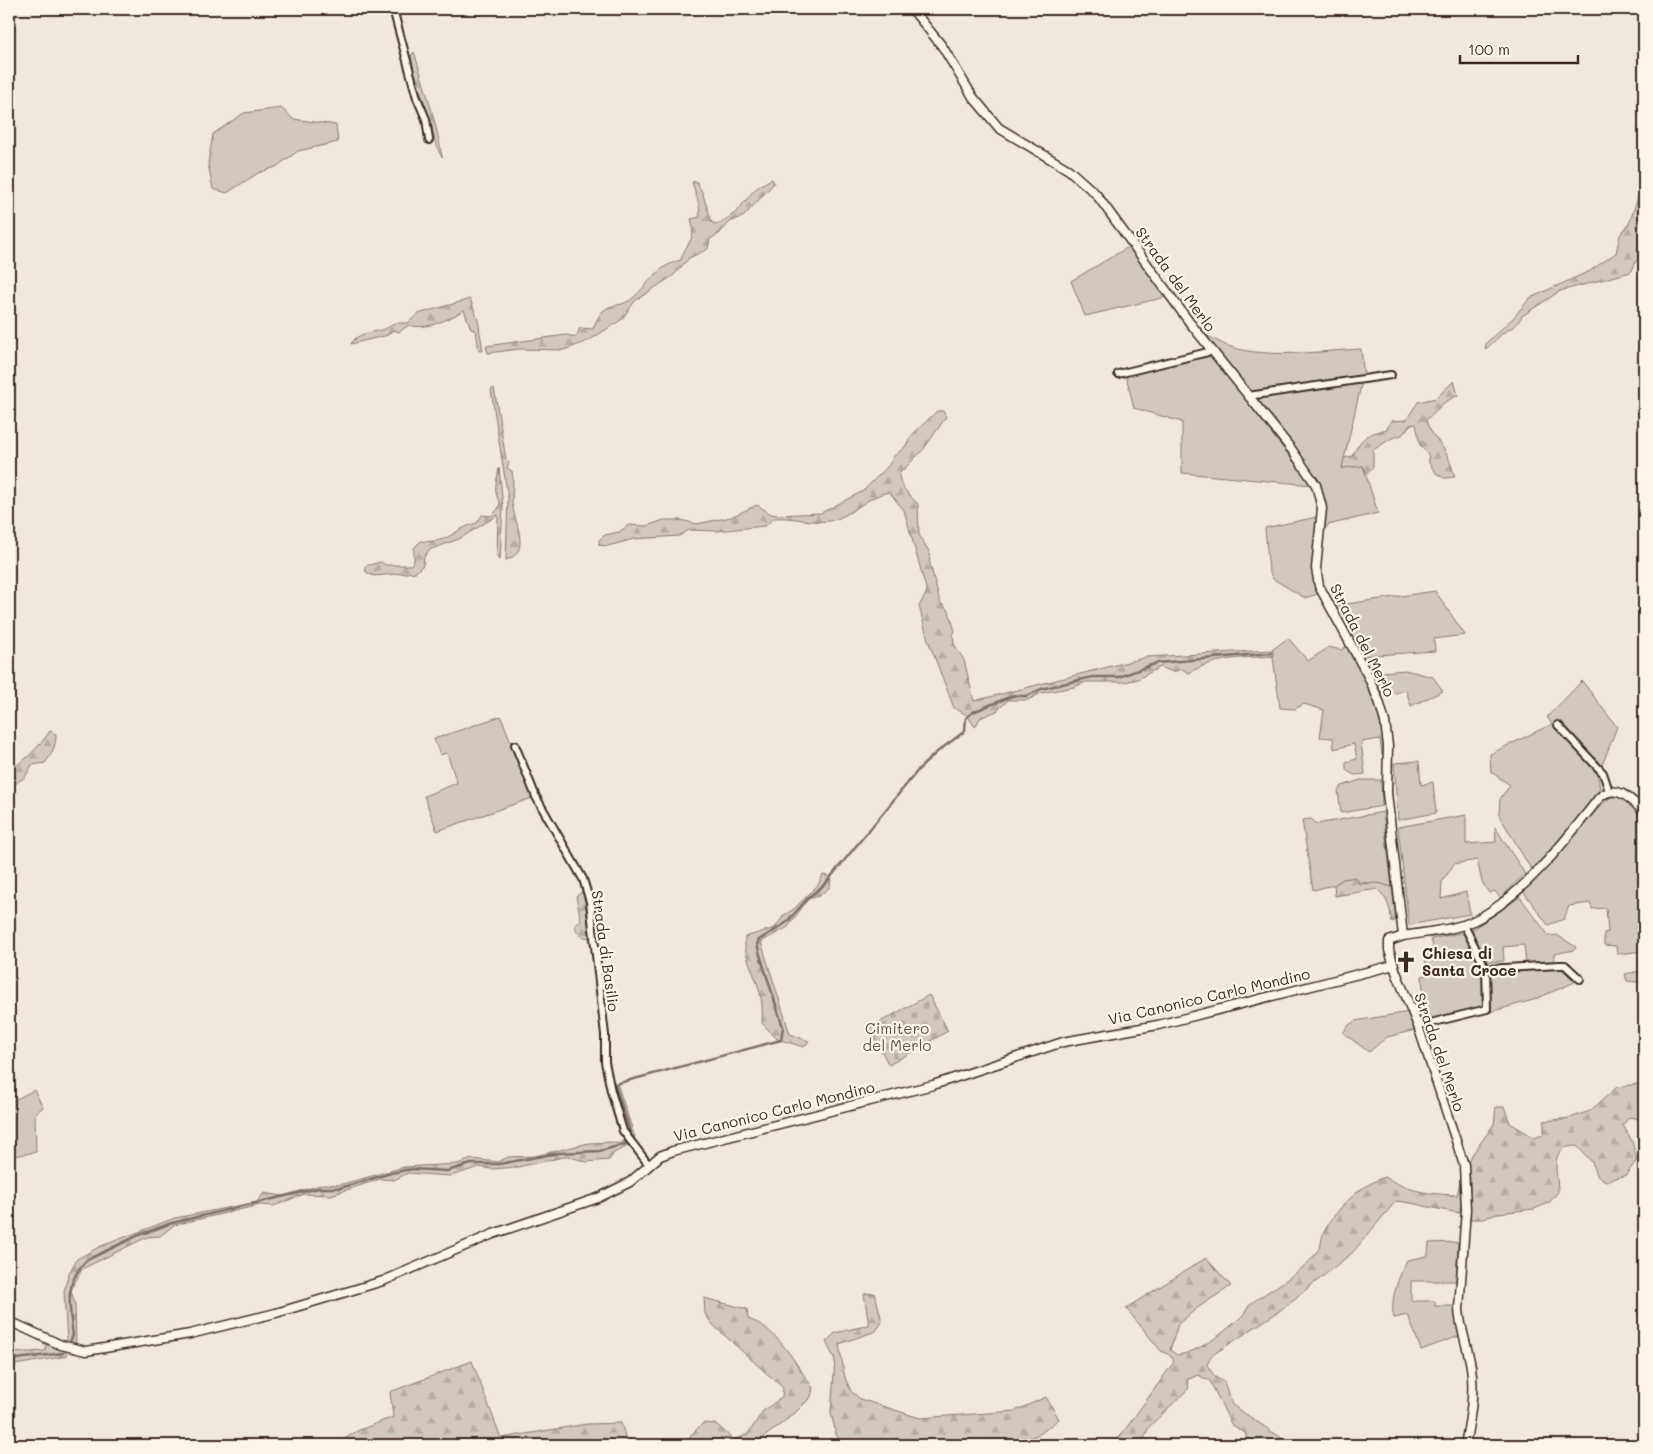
<svg xmlns="http://www.w3.org/2000/svg" width="1653" height="1454" font-family="Mali,sans-serif">
  <style>
    .green { fill: #d2c9ba; stroke: #867a6c }
    .forest { fill: url(#forest-firs); stroke: #867a6c }
    .cemetery { fill: url(#cemetery-stones); stroke: #867a6c }
    .lines { fill: none; stroke-linecap: round; stroke-linejoin: round }
    .stream { stroke: #7e7163; stroke-width: 2.5 }
    .minor-casing { stroke: #3b2a1e; stroke-width: 10 }
    .tertiary-casing { stroke: #3b2a1e; stroke-width: 11 }
    .minor { stroke: #fcf5e5; stroke-width: 6 }
    .tertiary { stroke: #fcf5e5; stroke-width: 8 }
    .labels { text-anchor: middle; dominant-baseline: central; stroke-width: 4.5; stroke-linejoin: round; paint-order: stroke }
    .street-label { font-size: 15px; fill: #3b2a1e; stroke: #fcf5e5 }
    .poi-label { font-size: 15px; font-weight: bold; fill: #3b2a1e; stroke: #fcf5e5; text-anchor: start }
    .park-label { font-size: 15px; fill: #615245; stroke: #fcf5e5 }
  </style>
  <defs>
    <pattern id="forest-firs" width="22" height="20" patternUnits="userSpaceOnUse" patternTransform="scale(1.25)"><rect width="22" height="20" fill="#d2c9ba"/><path d="M5 1l3.5 6h-7zM16 11l3.5 6h-7z" fill="#b5ad9f"/></pattern>
    <pattern id="cemetery-stones" width="16" height="16" patternUnits="userSpaceOnUse" patternTransform="scale(1.25)"><rect width="16" height="16" fill="#d2c9ba"/><path d="M2 7V4a2 2 0 0 1 4 0v3zM10 15v-3a2 2 0 0 1 4 0v3z" fill="#b5ad9f"/></pattern>
  </defs>
  <rect width="100%" height="100%" fill="#f0e9d9"/>
  <filter id="ink" filterUnits="userSpaceOnUse"><feTurbulence type="fractalNoise" baseFrequency=".02" numOctaves="2"/><feDisplacementMap in="SourceGraphic" scale="10" xChannelSelector="R" yChannelSelector="G"/><feConvolveMatrix kernelMatrix="1 2 1 2 8 2 1 2 1" color-interpolation-filters="sRGB"/></filter>
  <g filter="url(#ink)">
    <path class="green" d="M281,108l12,11 43,6 2,17 -40,9 -22,16 -18,6 -31,20 -14,-4 -5,-25 5,-30 31,-21z
      M1130,246l36,51 -81,19 -14,-35z
      M1203,334c10,4 18,10 28,13 38,12 91,4 130,2l3,28 -113,17z
      M1211,356l92,118 9,11 -130,-12v-51l-48,-14 -8,-32z
      M1362,381l-20,87 21,-2 15,47 -50,12 -5,6 2,-30 -5,-19 -66,-84z
      M1317,517l-4,44 5,33 -13,4 -32,-19 -4,-8 -4,-43z
      M1435,591l30,44 -31,4 1,12 -74,5 -28,-50z
      M1288,638l20,23 21,-14 12,3 6,-4c23,39 35,64 38,110l-3,-1 -2,-16 -19,3 4,32 -11,1 -8,-5v-8l11,-3 -3,-15 -20,5 -1,-11 -13,-1 4,-27 -20,-6 -9,5 -15,-1 -8,-58z
      M1405,670l28,7 10,14 -32,15 -5,-16 -22,6 -13,-23z
      M1582,681l35,46 -16,41 -43,-46 -5,2 44,47 3,18 -52,66 -17,14 -32,-54 1,-16 10,-14 -19,-13 -1,-18 62,-30 -5,-7z
      M501,716l31,82 -95,33 -13,-35 33,-13 -10,-30 -7,2 -6,-16z
      M1419,761l2,24 12,-3 3,31 -38,7 -4,-57z
      M1360,780h21l1,26 -41,7 -3,-22 4,-5z
      M1612,796l10,2 22,19v134l-27,3 -1,-8 -12,-1v-12l4,-1 -2,-24 -14,1 -2,-6 -21,3 -5,13 -16,6 -25,-34 33,-32 46,-55z
      M1383,812l9,75c-16,-5 -32,-3 -49,-8l-9,6 -21,5 -11,-70 9,-1 6,5z
      M1466,815v29l30,-2 -1,-15 30,47 -25,24 -5,-7 -6,2 -7,-11 -5,-22 -23,4 -12,18 -1,17 25,-7 4,22 -61,11 -11,-98z
      M1520,897l29,39 8,-1 19,12 -2,3 -20,4v8l-28,2 -2,-19 -21,2 1,14 -18,1 -16,-31z
      M1465,932l19,38 1,37 -63,16 -10,-25 11,-2 -1,-20 7,-2 -5,-18 10,-4 -3,-13z
      M1561,968l14,14 -42,18 -43,12 -1,-40z
      M1641,971l3,6v6l-17,-2 -2,-7z
      M1409,1012l6,18 -28,7 -18,15 -26,-19 6,-8 6,-4z
      M34,1090l9,17 -8,7 1,38 -27,5v-54z
      M1458,1242l-2,39h-45v20h24v5h20l4,30 -38,14 -13,-35 -14,3c-5,-18 5,-41 13,-58l21,-4 1,-13z"/>
    <path class="forest" d="M414,52c10,33 23,72 28,105 -8,-14 -8,-23 -12,-37 -6,-22 -16,-41 -19,-64z
      M772,179l2,4 -30,33 -14,6 -11,12 -9,5 -2,10 -19,9 -15,17 -39,26 -14,19 -33,21 -24,9 -45,-1 -31,4 -2,-7 80,-11 10,2 4,-9 13,1c12,-33 23,-17 40,-31 16,-14 25,-33 48,-38 5,-19 16,-18 10,-41l9,-2 -1,-13 -7,-22 4,-1 6,11 10,31 7,1c6,-5 15,-9 20,-15 12,-15 15,-22 33,-30z
      M1644,179v56l-6,12v11l-7,14 -71,19 -38,25 -6,9 -13,8 -18,17 1,-7 28,-26 16,-19 60,-27 26,-18 4,-18 9,-11z
      M470,299l8,21 5,31h-4l-3,-20 -5,-2 -7,-19c-15,9 -37,21 -55,15l-10,7 -6,-2 -5,5 -37,9c9,-16 32,-9 43,-21h14l10,-9z
      M1454,381l4,14 -13,7 -19,18c3,12 12,20 19,31 5,8 7,17 10,26l-11,1 -8,-5 -7,-10 -1,-9 -8,-9 -4,-21 -6,1 -8,10 -10,3 -19,12v17l-6,7 -4,-8 -21,2 2,-10 8,-2c11,-20 13,-21 35,-27l4,-8 15,-1 12,-18 18,-4z
      M494,388l12,71 3,3 -2,6 5,3c2,10 0,21 0,31 1,18 21,50 -6,58l2,-62 -17,-108z
      M937,411h6l3,6 -23,33 -24,24c0,12 11,22 19,30l1,31 10,16 1,13 10,38 9,9 6,20 -2,4 1,9 10,16 10,41 173,-44 125,-7 2,6c-29,2 -60,1 -85,17l-7,-4 -9,3 -13,-5 -22,12 -13,3h-39l-12,5 -33,6 -13,7h-20l-11,11 -17,7 -5,9 -8,-12 -13,-7 -26,-68 -9,-34 8,-14 -23,-82 -15,-18c-19,3 -34,20 -52,27 -20,7 -42,-3 -63,-1l-9,8 -48,5 -28,-1 -10,6 -45,3 -26,7 -9,-1v-5l6,-5 14,-3 10,-7 17,1 18,-6h17l16,4 34,-7 26,-12 14,9 7,1 43,-2 42,-22 26,-26 5,-9 11,-9 6,-11z
      M499,468l4,38 -3,54 -3,-4 1,-41 -39,24 -30,11 -5,7 -1,8 -7,7 -42,4 -8,-4 -1,-6 16,-4 4,3h26l3,-4v-13l7,-7c30,3 31,-12 56,-18l5,-8 9,1 7,-7 2,-6c-8,-13 -3,-21 -1,-35z
      M50,731l6,3c0,12 -4,20 -11,29l-13,2 -7,12 -14,10 -2,-5 2,-13c15,-9 29,-23 39,-38z
      M823,875l8,2 -1,10 -11,9 -11,3 -20,28 -27,15 29,92 19,7 -5,6 -27,-8 -15,-16c1,-14 0,-26 -5,-40 -5,-15 -14,-30 -12,-46l30,-9 9,-13 10,-6 24,-24z
      M1356,877l3,7 19,-1 14,4 4,33 -4,2c-2,-13 -4,-24 -15,-33l-42,7 -1,-11 9,-6z
      M584,891l6,47c-9,-1 -13,-3 -15,-13l6,-4 -5,-25z
      M612,1082l5,1 18,54 -3,4 -10,-21z
      M1644,1083v42l-4,-6 -11,-2 -6,8 9,16 5,19 -11,15 -20,6 -8,-4 -6,-15 -15,-16c-30,0 -19,26 -19,46l-9,11 -15,6 -34,4 -18,6h-13l1,-42 -3,-15 27,-38 2,-17h8l6,16 25,15 9,-4v-13l26,-3 20,-7 27,-24z
      M624,1141l4,5 -14,7 -5,7 -23,2 -18,-6 -50,11 -27,2 -12,-2 -28,9 -43,-3 -14,7 -14,-1 -49,16 -27,-1 -30,12 -14,-1 -86,20 -14,11 -13,1 -65,32 -11,21 4,15 1,41 -9,-3 -3,-52 5,-18 8,-14 22,-12 76,-29 82,-16 7,-9 19,3 41,-12 15,1 65,-18 53,-3 15,-5 26,3 10,-5 27,-1 54,-13 23,-1 6,2z
      M1462,1174l-2,39c-22,-3 -43,-10 -64,-12l-44,52 -74,59 -67,44 -4,9 8,12 9,5 8,23 60,40h-32l-13,-7 -2,-5 -14,-9 -21,-43 -12,-6 -11,5 2,8 -40,39 -8,18h-27l60,-83 -2,-6 -11,-5 -35,-43 80,-50 25,28 -31,20 -22,18 -8,26 7,5c21,-2 48,-23 64,-38 5,-4 6,-11 12,-15 18,-13 54,-32 65,-52 4,-5 3,-12 6,-18 13,-24 35,-46 61,-55 25,15 43,17 72,18z
      M875,1293l7,29 -6,9 -37,13 6,34 6,13 9,8 60,19 95,-7 31,-14 13,22 -18,14 -26,12h-173l-6,-11 -5,-21 4,-53 -9,-18 9,-9 34,-8 -5,-31z
      M704,1298l43,11 1,10c29,8 48,46 65,69l-2,9 -16,16 -41,32h-40l-4,-3 -5,3h-19l6,-11 11,-11 13,1 18,16 14,-6 15,-23 19,-14 1,-9 -70,-63 -8,-11z
      M29,1334l37,18 1,4 -58,10v-13l36,-2 1,-6z
      M472,1361l29,77 86,-14 34,-1 7,22h-293l22,-14 36,-14 -3,-25z"/>
    <path class="cemetery" d="M929,995l19,36 -59,34 -20,-37z"/>
    <g class="lines">
      <path class="stream" d="M632,1137l-17,-52 4,-2 162,-43 2,-13 -23,-72 -3,-11 2,-4 27,-17 23,-26 16,-13 94,-115 18,-17 28,-21 1,-13 7,-6 39,-16h15l14,-7 51,-12h27l38,-14 114,-10
        M70,1342l3,-7c-4,-29 -9,-53 14,-75l52,-25 33,-12 147,-35h21l51,-15 21,-4 35,2 24,-7h28l60,-11 41,-2 25,-7
        M9,1360l54,-7"/>
      <g class="minor-casing">
        <path id="minor" d="M393,9l24,89 9,21 3,21
          M1118,374l94,-23
          M1248,396l143,-21
          M1558,725l45,48 6,18
          M515,745l21,52 47,82 7,23 15,133v27l6,29 12,40 26,34
          M1464,925l22,44 74,-4h5l15,14
          M1418,1026l69,-17 -1,-40"/>
      </g>
      <g class="tertiary-casing">
        <path id="tertiary" d="M912,9l30,37 31,51 26,31 70,42 27,24 94,129 102,127 24,35 6,23 -6,60 3,18 49,90 11,25 6,21 3,24 -1,47 16,143 -14,5v9l7,22 22,54 46,139 2,44 -7,100c1,20 9,38 12,58 4,25 -1,53 -6,78
          M1403,936c21,-4 48,-5 68,-14 48,-21 96,-83 128,-124 17,-16 32,1 45,14
          M9,1321l52,24 25,6 104,-17 86,-21 107,-32 110,-47 105,-36 32,-16 30,-26 13,-5 260,-66 130,-43 95,-17 236,-60"/>
      </g>
      <use href="#minor" class="minor"/>
      <use href="#tertiary" class="tertiary"/>
    </g>
  </g>
  <defs>
    <g id="church-bare" transform="scale(1.725)"><path d="M-1.2-6h2.4v3.5h3.3v2.4h-3.3V6h-2.4V-.1h-3.3v-2.4h3.3Z" fill="#3b2a1e" stroke="#fcf5e5" stroke-width="2.5" paint-order="stroke"/></g>
  </defs>
  <g fill-rule="evenodd">
    <use href="#church-bare" x="1406" y="962"/>
  </g>
  <g class="labels">
    <g class="street-label">
      <text transform="translate(1176 279) rotate(54)">Strada del Merlo</text>
      <text transform="translate(1363 640) rotate(63)">Strada del Merlo</text>
      <text transform="translate(606 951) rotate(82)">Strada di Basilio</text>
      <text transform="translate(1209 996) rotate(-13)">Via Canonico Carlo Mondino</text>
      <text transform="translate(1440 1052) rotate(71)">Strada del Merlo</text>
      <text transform="translate(774 1111) rotate(-14)">Via Canonico Carlo Mondino</text>
    </g>
    <g class="poi-label">
      <text x="1422" y="953">Chiesa di<tspan x="1422" dy="17">Santa Croce</tspan></text>
    </g>
    <g class="park-label">
      <text x="897" y="1028">Cimitero<tspan x="897" dy="17">del Merlo</tspan></text>
    </g>
  </g>
  <rect width="1653" height="1454" fill="none" stroke="#fcf5e5" stroke-width="30"/>
  <rect x="15" y="15" width="1623" height="1424" fill="none" stroke="#3b2a1e" stroke-width="2" filter="url(#ink)"/>
  <path d="M1460 55v8h118v-8" fill="none" stroke="#3b2a1e" stroke-width="2.5"/>
  <text x="1468" y="55" font-size="15" fill="#3b2a1e" stroke="#fcf5e5" stroke-width="4" paint-order="stroke">100 m</text>
</svg>
